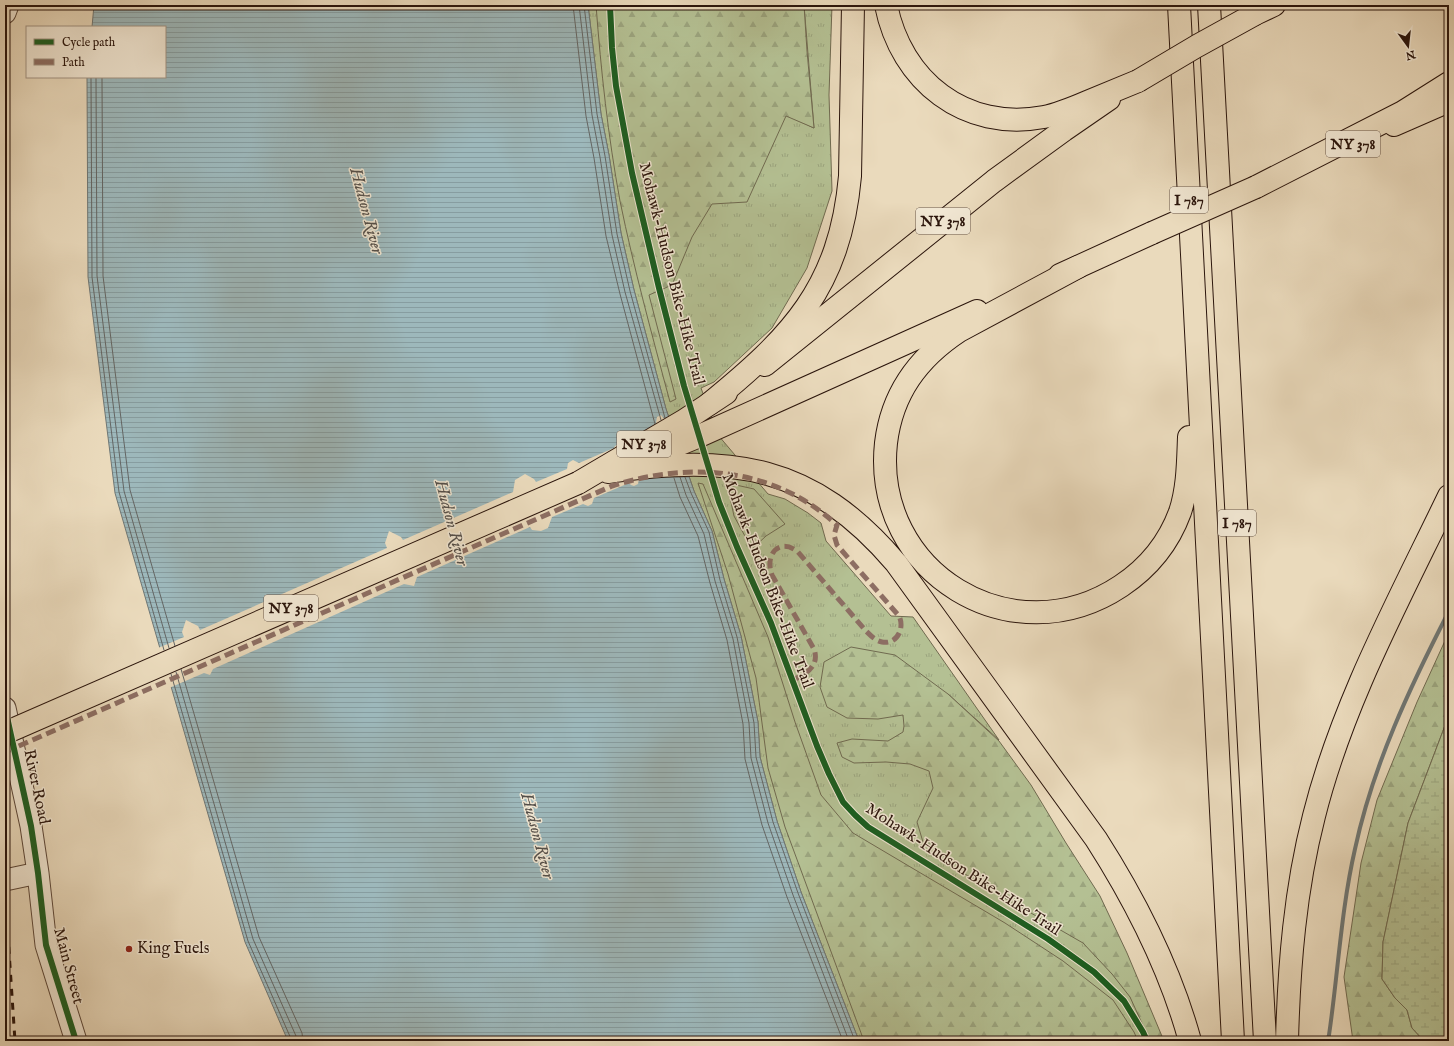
<svg xmlns="http://www.w3.org/2000/svg" width="1454" height="1046" font-family="'IM FELL English',serif">
  <style>
    .grass { fill: url(#grass-tufts); stroke: #706a50 }
    .forest { fill: url(#forest-firs); stroke: #706a50 }
    .wetland { fill: url(#wetland-marsh); stroke: #706a50 }
    .water { fill: url(#water-rules); stroke: #6f7775 }
    .pier { fill: #eadabc }
    .lines { fill: none; stroke-linecap: round; stroke-linejoin: round }
    .shore { stroke: #646664; stroke-width: 1 }
    .stream { stroke: #6f7775; stroke-width: 4 }
    .minor-casing { stroke: #5b4638; stroke-width: 23 }
    .major-casing { stroke: #2b150c; stroke-width: 24 }
    .highway-casing { stroke: #2b150c; stroke-width: 24 }
    .minor { stroke: #f1e7d3; stroke-width: 21 }
    .major { stroke: #eadabc; stroke-width: 22 }
    .highway { stroke: #eadabc; stroke-width: 22 }
    .rail { stroke: #2b150c; stroke-width: 3; stroke-dasharray: 7 7; stroke-linecap: butt }
    .major-bridge-casing { stroke: #2b150c; stroke-width: 24; stroke-linecap: butt }
    .major-bridge { stroke: #eadabc; stroke-width: 22 }
    .quiet { stroke: #8d6e63; stroke-width: 5; stroke-dasharray: 10 5; stroke-linecap: butt }
    .cycleway-casing { stroke: #f1e7d3; stroke-width: 8 }
    .cycleway { stroke: #1b5e20; stroke-width: 6 }
    .poi-dot { fill: #8f2418; stroke: #f1e7d3; stroke-width: 1.5 }
    .labels { text-anchor: middle; dominant-baseline: central; stroke-width: 3; stroke-linejoin: round; paint-order: stroke }
    .shield { fill: #f1e7d3; stroke: #665448; stroke-width: 1 }
    .shield-label { font-size: 15px; font-weight: bold; fill: #2b150c }
    .street-label { font-size: 16px; fill: #2b150c; stroke: #f1e7d3 }
    .poi-label { font-size: 16px; fill: #2b150c; stroke: #f1e7d3; text-anchor: start }
    .water-label { font-size: 17px; font-style: italic; fill: #534e49; stroke: #f1e7d3 }
  </style>
  <defs>
    <pattern id="grass-tufts" width="24" height="20" patternUnits="userSpaceOnUse"><rect width="24" height="20" fill="#b4c093"/><path d="M3 7l-1-3M5 7V3M7 7l1-3M15 17l-1-3M17 17v-4M19 17l1-3" fill="none" stroke="#9ba47e"/></pattern>
    <pattern id="forest-firs" width="22" height="20" patternUnits="userSpaceOnUse"><rect width="22" height="20" fill="#b4c093"/><path d="M5 1l3.5 6h-7zM16 11l3.5 6h-7z" fill="#9ba47e"/></pattern>
    <pattern id="wetland-marsh" width="20" height="14" patternUnits="userSpaceOnUse"><rect width="20" height="14" fill="#b4c093"/><path d="M1 5h8M5 5V1M11 12h8M15 12V8" fill="none" stroke="#9ba47e"/></pattern>
    <pattern id="water-rules" width="6" height="5" patternUnits="userSpaceOnUse"><rect width="6" height="5" fill="#9db8bb"/><path d="M0 2.5h6" fill="none" stroke="#879da0"/></pattern>
  </defs>
  <rect width="100%" height="100%" fill="#eadabc"/>
  <filter id="stains"><feTurbulence type="fractalNoise" baseFrequency=".005" numOctaves="4"/><feColorMatrix values="0 0 0 0 .2 0 0 0 0 .09 0 0 0 0 .02 0 0 0 .5 -.17"/></filter>
  <radialGradient id="worn" r=".72"><stop offset=".6" stop-color="#630" stop-opacity="0"/><stop offset="1" stop-color="#630" stop-opacity=".3"/></radialGradient>
  <path class="grass" d="M588,5h194l4,110 28,13 -10,-123h28l-3,90 3,96 -25,77 -35,60 -58,54 -13,6 17,47 50,59 17,5 23,14 13,10 5,18 65,75 22,1 86,123 -51,-46 41,61 167,286h-297l-58,-149 -24,-71 -17,-64 -2,-35 -17,-86 -17,-57 -12,-48 -18,-40 -28,-82 -32,-119 -13,-57 -12,-78 -8,-41z"/>
  <path class="forest" d="M596,5h208l3,46 7,77 -28,-12 -39,86 -35,2 -20,33 -20,48 -23,10 27,104 -6,3c-18,-67 -36,-133 -50,-201 -12,-65 -19,-130 -24,-196z
    M698,483l5,1 65,153 27,85 26,73 32,38 152,90 58,38 50,39 21,32 4,9h-274l-79,-214 -17,-59 -12,-90 -28,-104z
    M727,483l27,6 31,35 -19,12 -14,13 -18,-33z
    M1449,632v83l-41,108 -25,119 -1,37 13,19 12,12 5,18 12,13h-71l-9,-64 17,-114 16,-63 40,-98z
    M851,647l44,8 53,39 51,47 32,44 35,58 34,53 27,57 37,88h-14l-20,-44 -18,-23 -29,-31 -92,-53 -52,-32 -16,-16 -6,-20 16,-34 -4,-17 -19,-7 -24,-2 -32,1 -12,-6 -5,-14 15,-4 36,2 15,-9 1,-6 -1,-11 -25,4 -31,-1 -20,-11 -7,-20 4,-25z"/>
  <path class="wetland" d="M1449,715v326h-25l-12,-13 -5,-18 -12,-12 -13,-19 1,-37 25,-119z"/>
  <path class="water" d="M94,5h494l13,109 8,41 12,78 13,57 32,119 28,82 18,40 12,48 17,57 17,86 2,35 17,64 24,71 58,149h-571l-43,-99 -130,-449 -27,-216 -1,-200h78v-50h-73z"/>
  <path class="pier" d="M661,415l4,5 -26,59 -1,5 -4,2 -3,-1 -2,-2 -35,15 -2,6 -4,2 -5,-2 -31,13 -4,11 -7,3 -9,-1 -2,-3 -113,50 -3,9 -10,-2 -191,85 -3,6 -6,-2 -35,15 -11,-40 26,-11 -2,-5 4,-12 12,6 2,4 187,-82 -2,-5 4,-12 12,6 2,3 110,-48 2,-12 10,-6 9,5 2,3 31,-13 1,-6 5,-3 6,3 35,-15 1,-2 5,-3 2,1 13,-6 22,-13 -1,-3 1,-5z"/>
  <g class="lines">
    <path class="shore" d="M573,5l13,111 8,42 12,78 14,58 35,130
      M579,5l13,110 8,42 12,78 13,57 36,128
      M584,5l13,109 8,42 12,78 13,57 35,127
      M91,77l1,200 27,215 45,158
      M96,77l1,199 27,215 45,157
      M102,77l1,199 27,214 45,156
      M680,477l6,18 18,39 11,47 18,58 16,84 2,35 17,65 25,72 56,146
      M685,477l6,16 18,39 11,48 17,57 17,86 2,34 17,65 25,71 57,148
      M674,478l6,19 18,39 12,47 17,57 16,84 2,35 17,66 25,72 56,144
      M181,669l78,268 43,96 1,8
      M176,672l77,267 43,97 1,5
      M171,674l77,267 44,100"/>
    <path class="stream" d="M1327,1041l2,-6c9,-61 12,-125 26,-186 18,-84 55,-162 94,-238"/>
    <g class="minor-casing">
      <path id="minor" d="M5,13l3,-8
        M5,708l26,118 7,47 8,72 30,96
        M5,880l33,-7"/>
    </g>
    <g class="major-casing">
      <path id="major" d="M1255,14l19,-9
        M1394,125l55,-24
        M1060,275l92,-42
        M765,365l229,-184 70,-51 45,-31
        M632,464l65,-27 280,-126
        M578,483l107,-63 41,-27"/>
    </g>
    <g class="highway-casing">
      <path id="highway" d="M886,5c15,76 79,127 158,112 15,-3 29,-9 43,-15 17,-7 34,-14 51,-21
        M1179,5l54,1036
        M1209,5l56,1036
        M1256,187l147,-75 46,-29
        M1078,267l-119,64c-41,27 -67,62 -73,112 -14,130 127,215 235,143 27,-18 48,-44 59,-74 8,-24 8,-50 9,-75
        M709,404c82,-67 131,-116 141,-228l3,-171
        M608,472c123,-18 204,-8 288,91l200,276c41,64 74,129 94,202
        M1287,1041c2,-76 8,-151 27,-225 28,-112 85,-216 135,-320"/>
    </g>
    <use href="#minor" class="minor"/>
    <use href="#major" class="major"/>
    <use href="#highway" class="highway"/>
    <path class="rail" d="M5,891l10,150"/>
    <g class="major-bridge-casing">
      <path id="major-bridge" d="M1138,81l59,-35 58,-32
        M1152,233l104,-46
        M5,733l573,-250"/>
    </g>
    <use href="#major-bridge" class="major-bridge"/>
    <path class="quiet" d="M5,752l607,-266c78,-25 162,-19 225,39l-3,10 3,10 62,71c6,12 -2,29 -17,26 -6,-1 -11,-6 -16,-11l-68,-79c-18,-15 -34,2 -26,23l42,74c6,17 -8,25 -21,31"/>
    <g class="cycleway-casing">
      <path id="cycleway" d="M610,5l2,43 4,38 16,87 27,115 25,98 35,116 18,45 34,76 46,123 12,28 14,28 12,13 13,12 180,112 46,33 30,29 19,31 4,9
        M5,708l26,118 7,47 8,72 30,96"/>
    </g>
    <use href="#cycleway" class="cycleway"/>
  </g>
  <circle class="poi-dot" cx="129" cy="949" r="4"/>
  <g class="labels">
    <g class="shield">
      <rect x="1326" y="131" width="54" height="26" rx="3"/>
      <rect x="1170" y="187" width="38" height="26" rx="3"/>
      <rect x="916" y="208" width="54" height="26" rx="3"/>
      <rect x="617" y="431" width="54" height="26" rx="3"/>
      <rect x="1218" y="510" width="38" height="26" rx="3"/>
      <rect x="264" y="595" width="54" height="26" rx="3"/>
    </g>
    <g class="shield-label">
      <text x="1353" y="144">NY 378</text>
      <text x="1189" y="200">I 787</text>
      <text x="943" y="221">NY 378</text>
      <text x="644" y="444">NY 378</text>
      <text x="1237" y="523">I 787</text>
      <text x="291" y="608">NY 378</text>
    </g>
    <g class="street-label">
      <text transform="translate(671 274) rotate(76)">Mohawk-Hudson Bike-Hike Trail</text>
      <text transform="translate(767 581) rotate(69)">Mohawk-Hudson Bike-Hike Trail</text>
      <text transform="translate(36 787) rotate(78)">River Road</text>
      <text transform="translate(963 870) rotate(33)">Mohawk-Hudson Bike-Hike Trail</text>
      <text transform="translate(68 966) rotate(75)">Main Street</text>
    </g>
    <g class="poi-label">
      <text x="137" y="949">King Fuels</text>
    </g>
    <g class="water-label">
      <text transform="translate(366 211) rotate(75)">Hudson River</text>
      <text transform="translate(451 523) rotate(75)">Hudson River</text>
      <text transform="translate(537 836) rotate(75)">Hudson River</text>
    </g>
  </g>
  <rect width="1454" height="1046" fill="none" stroke="#eadabc" stroke-width="20"/>
  <rect x="6" y="6" width="1442" height="1034" fill="none" stroke="#2b150c" stroke-width="2"/>
  <rect x="10" y="10" width="1434" height="1026" fill="none" stroke="#2b150c"/>
  <rect x="26" y="26" width="140" height="52" fill="#f1e7d3" stroke="#a29383"/>
  <rect x="34" y="39" width="20" height="6" fill="#1b5e20" stroke="#a29383"/>
  <text x="62" y="46" font-size="12" fill="#2b150c">Cycle path</text>
  <rect x="34" y="59" width="20" height="6" fill="#8d6e63" stroke="#a29383"/>
  <text x="62" y="66" font-size="12" fill="#2b150c">Path</text>
  <g transform="translate(1408 46) rotate(165)" stroke="#f1e7d3" stroke-width="3" paint-order="stroke">
  <path d="M0-3L7 15L0 10L-7 15Z" fill="#2b150c"/>
  <text y="-6" font-size="11" font-weight="bold" text-anchor="middle" fill="#2b150c">N</text>
  </g>
  <rect width="100%" height="100%" filter="url(#stains)"/>
  <rect width="100%" height="100%" fill="url(#worn)"/>
</svg>
